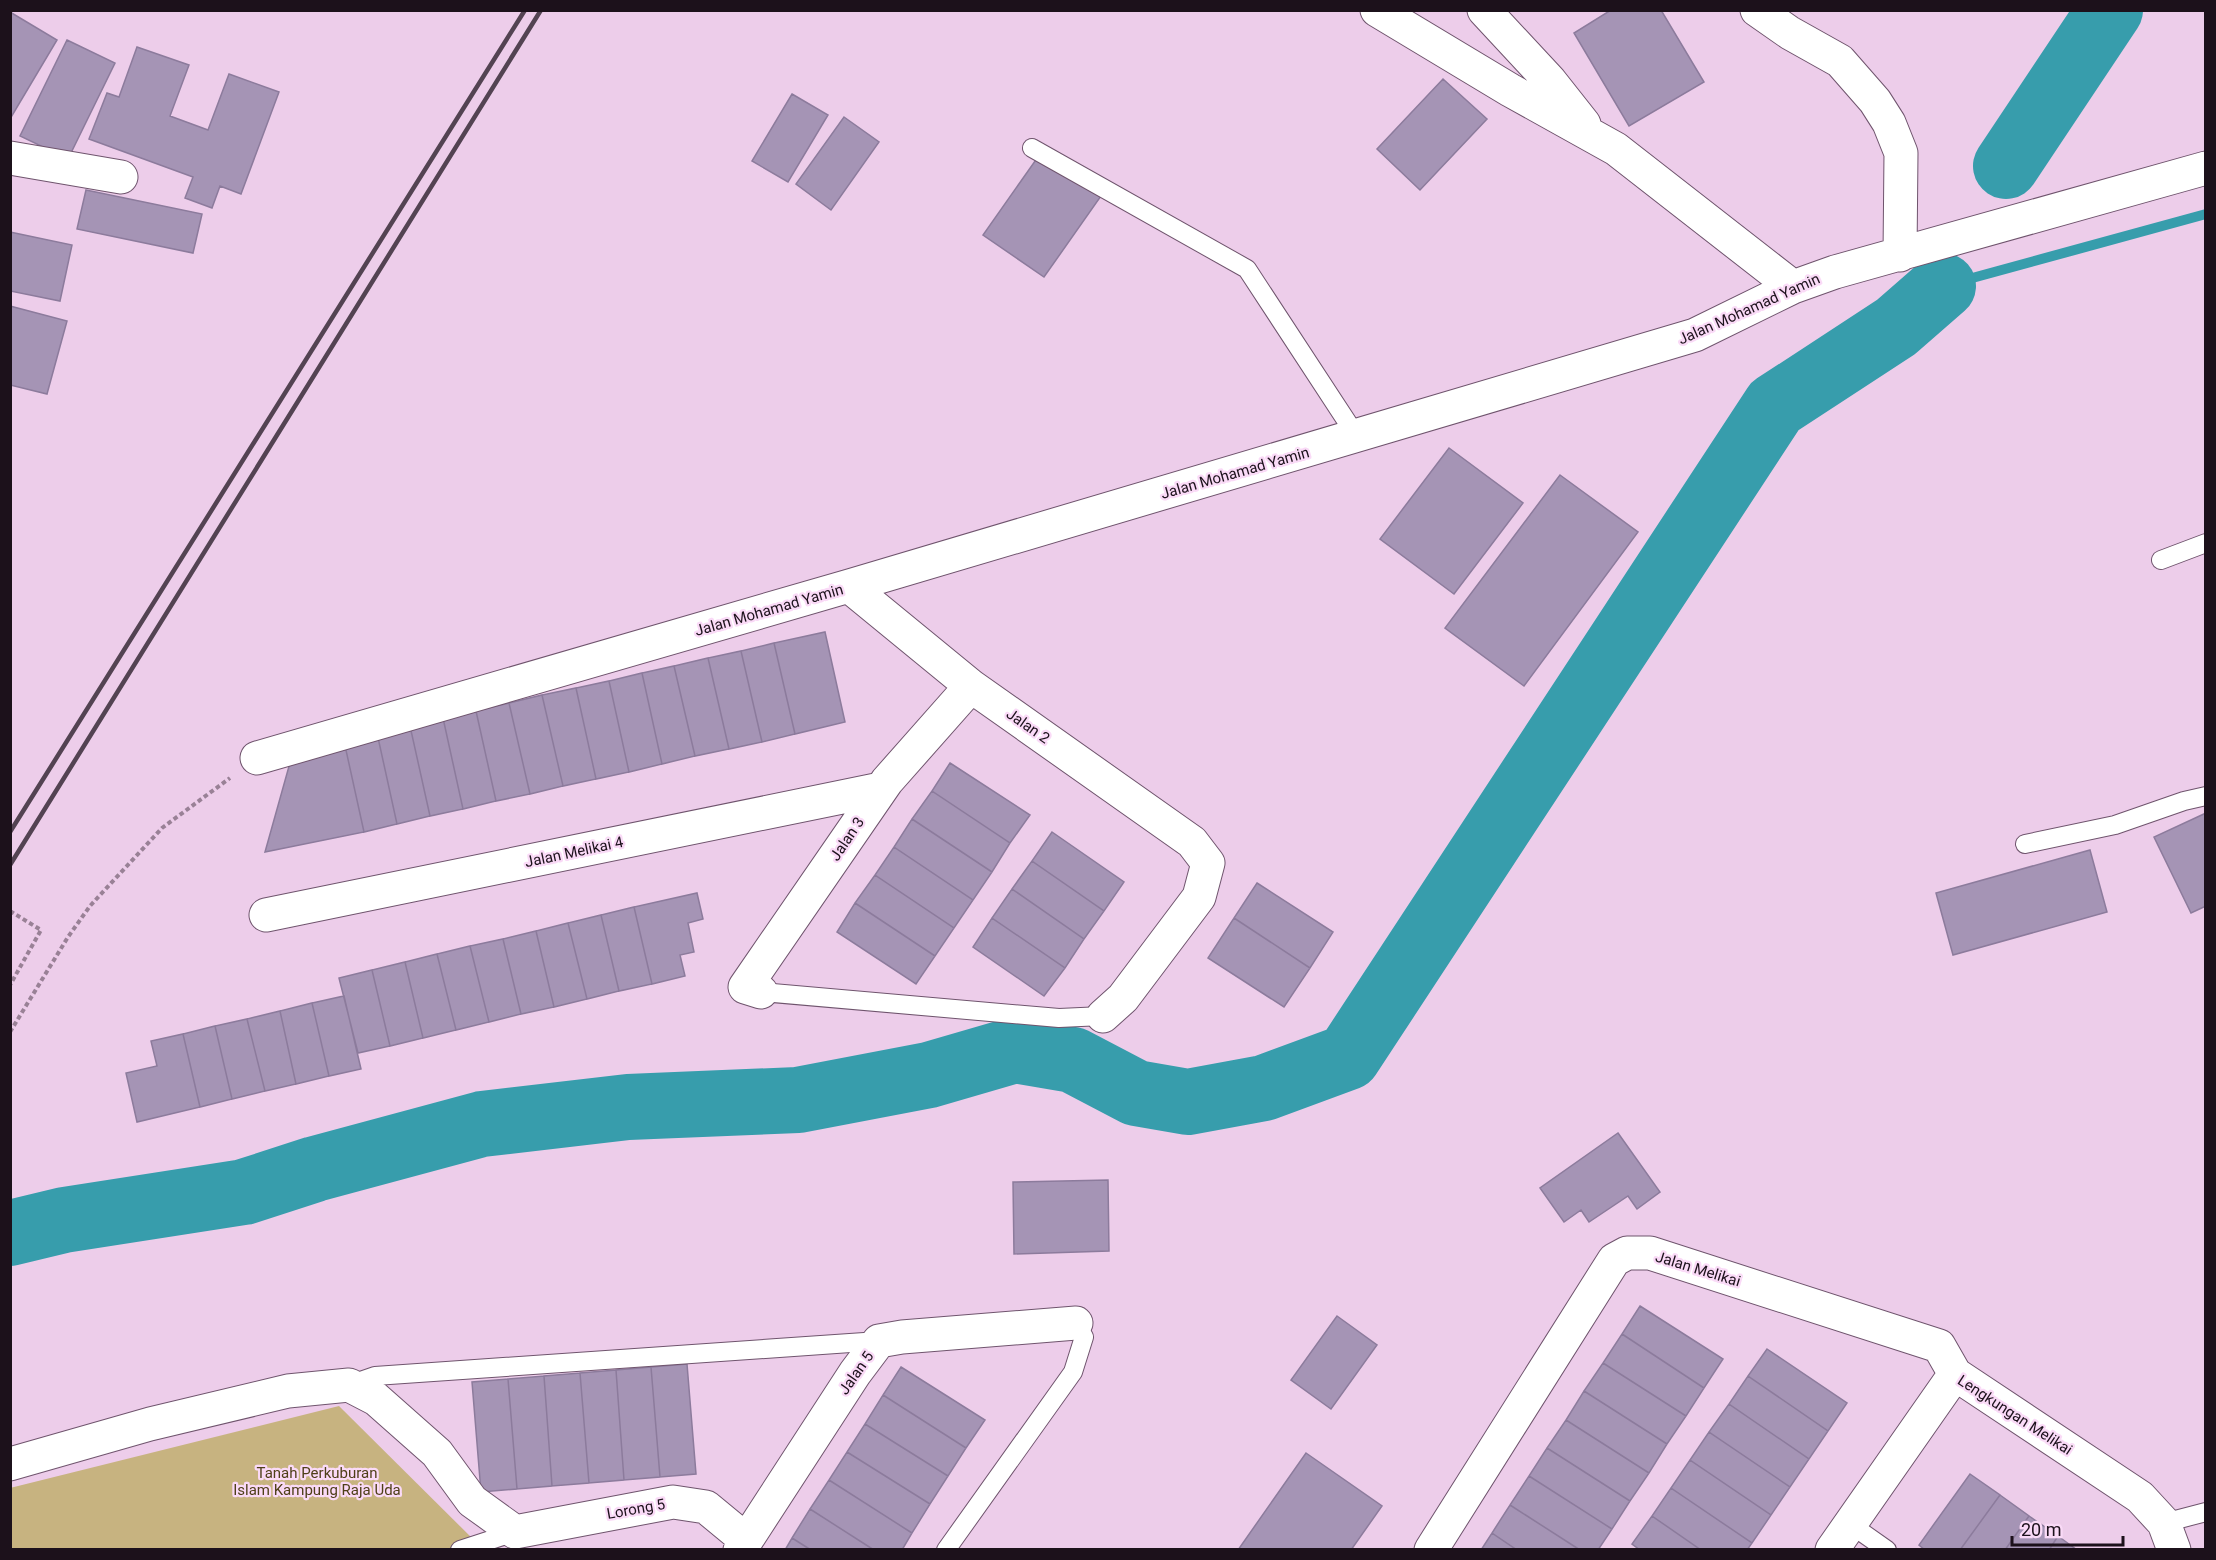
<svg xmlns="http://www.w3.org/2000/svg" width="2216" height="1560" font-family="Roboto,sans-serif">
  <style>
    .green { fill: #c7b380 }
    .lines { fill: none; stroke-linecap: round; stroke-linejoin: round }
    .stream { stroke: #379dac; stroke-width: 10 }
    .river { stroke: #379dac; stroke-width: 66 }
    .building { fill: #a594b5; stroke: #8c7b9c; stroke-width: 1.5 }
    .lane-casing { stroke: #6f546d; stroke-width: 20 }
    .street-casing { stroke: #6f546d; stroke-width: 35 }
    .path { stroke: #998196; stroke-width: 4; stroke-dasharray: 4.5 3; stroke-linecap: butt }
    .lane { stroke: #fff; stroke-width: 18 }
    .street { stroke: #fff; stroke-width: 33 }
    .rail { stroke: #534352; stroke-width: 4.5 }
    .labels { text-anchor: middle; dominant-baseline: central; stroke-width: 4.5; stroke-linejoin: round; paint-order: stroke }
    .street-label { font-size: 15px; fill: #1c111b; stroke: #fadaf7 }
    .park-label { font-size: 15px; fill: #4e3f18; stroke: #fadaf7 }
  </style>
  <rect width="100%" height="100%" fill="#edcdea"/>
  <path class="green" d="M339,1406l144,143h-472l-1,-61z"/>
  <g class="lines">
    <path class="stream" d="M1943,286l263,-72"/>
    <path class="river" d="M2006,166l104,-156
      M10,1233l54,-13 180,-28 71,-23 167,-45 146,-17 170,-7 131,-25 86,-25 58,10 63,33 52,9 76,-14 84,-31 427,-651 121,-79 47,-41"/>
  </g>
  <path class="building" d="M1611,10h50l43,72 -75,44 -55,-93z
    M10,12l47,28 -47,79z
    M67,40l48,23 -47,96 -48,-23z
    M137,47l52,18 -19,51 38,14 21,-56 50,18 -38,102 -21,-8 -8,22 -27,-10 8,-21 -104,-38 18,-46 12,4z
    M1443,79l44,40 -67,71 -43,-41z
    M792,94l36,21 -40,67 -36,-21z
    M844,117l35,25 -48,68 -35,-26z
    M1040,154l61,42 -57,81 -61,-42z
    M86,190l116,24 -9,39 -116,-24z
    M10,232l62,13 -12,56 -50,-10z
    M10,306l57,15 -20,73 -37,-9z
    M1449,448l74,55 -69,91 -74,-55z
    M1560,475l78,57 -114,154 -79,-58z
    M825,632l20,90 -50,12 -21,-91z
    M774,643l21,91 -33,8 -21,-91z
    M741,651l21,91 -33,7 -21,-91z
    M708,658l21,91 -34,7 -21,-90z
    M674,666l21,90 -33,8 -20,-91z
    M642,673l20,91 -33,8 -20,-91z
    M609,681l20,91 -33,7 -20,-91z
    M576,688l20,91 -33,7 -21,-91z
    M542,695l21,91 -33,8 -21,-91z
    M509,703l21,91 -34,7 -20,-90z
    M476,711l20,90 -33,8 -20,-91z
    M443,718l20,91 -33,7 -20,-90z
    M410,726l20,90 -33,8 -20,-91z
    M377,733l20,91 -33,8 -20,-91z
    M344,741l20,91 -99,20 28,-100z
    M950,763l80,52 -20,28 -78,-52z
    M932,791l78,52 -18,29 -80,-53z
    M2206,813v93l-15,7 -37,-76z
    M912,819l80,53 -19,28 -79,-53z
    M1052,832l72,50 -20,29 -72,-50z
    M894,847l79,53 -19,28 -79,-53z
    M2090,850l17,62 -154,43 -17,-62z
    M1032,861l72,50 -20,28 -72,-50z
    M875,875l79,53 -19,28 -80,-53z
    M1257,883l76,49 -23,36 -76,-50z
    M1012,889l72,50 -19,29 -73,-50z
    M697,893l6,26 -15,4 6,29 -14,3 5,21 -33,8 -18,-77z
    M855,903l80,53 -19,28 -79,-52z
    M634,907l18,77 -33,7 -18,-76z
    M601,915l18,76 -32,8 -19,-76z
    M992,918l73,50 -21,28 -71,-49z
    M1234,918l76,50 -26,39 -76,-49z
    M568,923l19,76 -33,8 -18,-76z
    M536,931l18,76 -33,7 -18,-75z
    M503,939l18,75 -32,8 -19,-76z
    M470,946l19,76 -33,8 -19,-76z
    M437,954l19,76 -33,8 -18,-76z
    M405,962l18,76 -33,8 -18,-76z
    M372,970l18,76 -32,7 -19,-75z
    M344,996l17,73 -32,7 -17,-73z
    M312,1003l17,73 -33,8 -16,-73z
    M280,1011l16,73 -31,7 -18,-72z
    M247,1019l18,72 -33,8 -17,-73z
    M215,1026l17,73 -32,8 -17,-73z
    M183,1034l17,73 -63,15 -11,-49 31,-7 -6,-25z
    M1618,1133l42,59 -23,17 -9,-13 -39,26 -8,-12 -17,12 -24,-34z
    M1108,1180l1,71 -95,3 -1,-72z
    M1640,1306l83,53 -19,29 -82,-54z
    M1337,1316l40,29 -46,64 -40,-29z
    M1622,1334l82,54 -18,28 -83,-53z
    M1767,1349l80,54 -19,28 -80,-55z
    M1603,1363l83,53 -19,28 -83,-53z
    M687,1364l9,110 -36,3 -9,-110z
    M651,1367l9,110 -36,3 -8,-110z
    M901,1367l84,53 -19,28 -83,-53z
    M616,1370l8,110 -35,3 -9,-110z
    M580,1373l9,110 -37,3 -8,-110z
    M544,1376l8,110 -35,3 -9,-110z
    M1748,1376l80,55 -19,28 -80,-55z
    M508,1379l9,110 -36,3 -9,-110z
    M1584,1391l83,53 -18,29 -83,-53z
    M883,1395l83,53 -18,28 -83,-52z
    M1729,1404l80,55 -19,28 -81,-55z
    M1566,1420l83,53 -19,28 -83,-53z
    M865,1424l83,52 -18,28 -83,-52z
    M1709,1432l81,55 -19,28 -81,-55z
    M1547,1448l83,53 -18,28 -83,-53z
    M847,1452l83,52 -18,29 -83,-53z
    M1306,1453l76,53 -31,44h-113z
    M1690,1460l81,55 -19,28 -81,-55z
    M1970,1474l30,21 -40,55h-35l-6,-5z
    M1529,1476l83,53 -14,21h-18l-70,-45z
    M829,1480l83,53 -10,17h-28l-64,-41z
    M1671,1488l81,55 -5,7h-46l-49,-34z
    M2000,1495l29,21 -24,34h-45z
    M1510,1505l70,45h-63l-25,-17z
    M810,1509l64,41h-63l-19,-12z
    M1652,1516l49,34h-61l-8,-6z
    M2029,1516l29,20 -9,14h-44z
    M1492,1533l25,17h-36z
    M2058,1536l19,14h-28z
    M792,1538l19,12h-26z"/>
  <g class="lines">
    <g class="lane-casing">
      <path id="lane" d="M1032,148l215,121 110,168
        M2161,560l45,-17
        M2025,844l90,-19 69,-24 22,-5
        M761,992l298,26 44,-2
        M349,1385l26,-9 504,-35
        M2164,1523l42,-11
        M1850,1524l37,26
        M460,1550l55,-18
        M946,1550l127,-178 11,-35 -8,-14"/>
    </g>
    <g class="street-casing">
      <path id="street" d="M1377,10l133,80 106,59 177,138
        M1484,10l66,71 34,43
        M1757,10l33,23 50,28 35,40 14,22 12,30 -1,102
        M10,158l111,19
        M849,586l122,100 221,156 16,21 -9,34 -76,101 -20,18
        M257,758l592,-172 846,-251 98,-48 42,-15 371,-104
        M266,915l615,-126
        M761,992l-16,-5 142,-206 84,-95
        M10,1464l140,-40 138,-33 61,-6 27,14 61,54 35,48 43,31 158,-30 33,5 40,33
        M740,1550l115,-177 24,-32 23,-4 174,-14
        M1431,1550l183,-290 13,-7h23l289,93 16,28 185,123 24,26 10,27
        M1832,1550l123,-176"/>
    </g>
    <path class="path" d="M10,911l31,19 -31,55
      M10,1032l58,-95 22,-31 72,-78 68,-50"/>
    <use href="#lane" class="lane"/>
    <use href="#street" class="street"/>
    <path class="rail" d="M10,832l515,-822
      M10,865c178,-284 352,-571 531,-855"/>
  </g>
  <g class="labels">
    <g class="street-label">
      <text transform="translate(1749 309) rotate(-24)">Jalan Mohamad Yamin</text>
      <text transform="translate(1235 473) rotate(-16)">Jalan Mohamad Yamin</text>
      <text transform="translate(769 610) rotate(-16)">Jalan Mohamad Yamin</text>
      <text transform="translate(1028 726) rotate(35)">Jalan 2</text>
      <text transform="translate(847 839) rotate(-56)">Jalan 3</text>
      <text transform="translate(574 852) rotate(-12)">Jalan Melikai 4</text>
      <text transform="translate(1698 1269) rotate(17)">Jalan Melikai</text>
      <text transform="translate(856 1373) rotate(-55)">Jalan 5</text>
      <text transform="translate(2015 1415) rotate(33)">Lengkungan Melikai</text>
      <text transform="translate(636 1509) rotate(-10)">Lorong 5</text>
    </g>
    <g class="park-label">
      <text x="317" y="1473">Tanah Perkuburan<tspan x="317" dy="17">Islam Kampung Raja Uda</tspan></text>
    </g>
  </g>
  <rect width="2216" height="1560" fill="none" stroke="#1c111b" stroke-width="24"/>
  <path d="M2012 1536v9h111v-9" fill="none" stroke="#1c111b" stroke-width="3"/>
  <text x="2021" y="1536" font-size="18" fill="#1c111b" stroke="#fadaf7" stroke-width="4.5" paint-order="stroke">20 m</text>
</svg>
